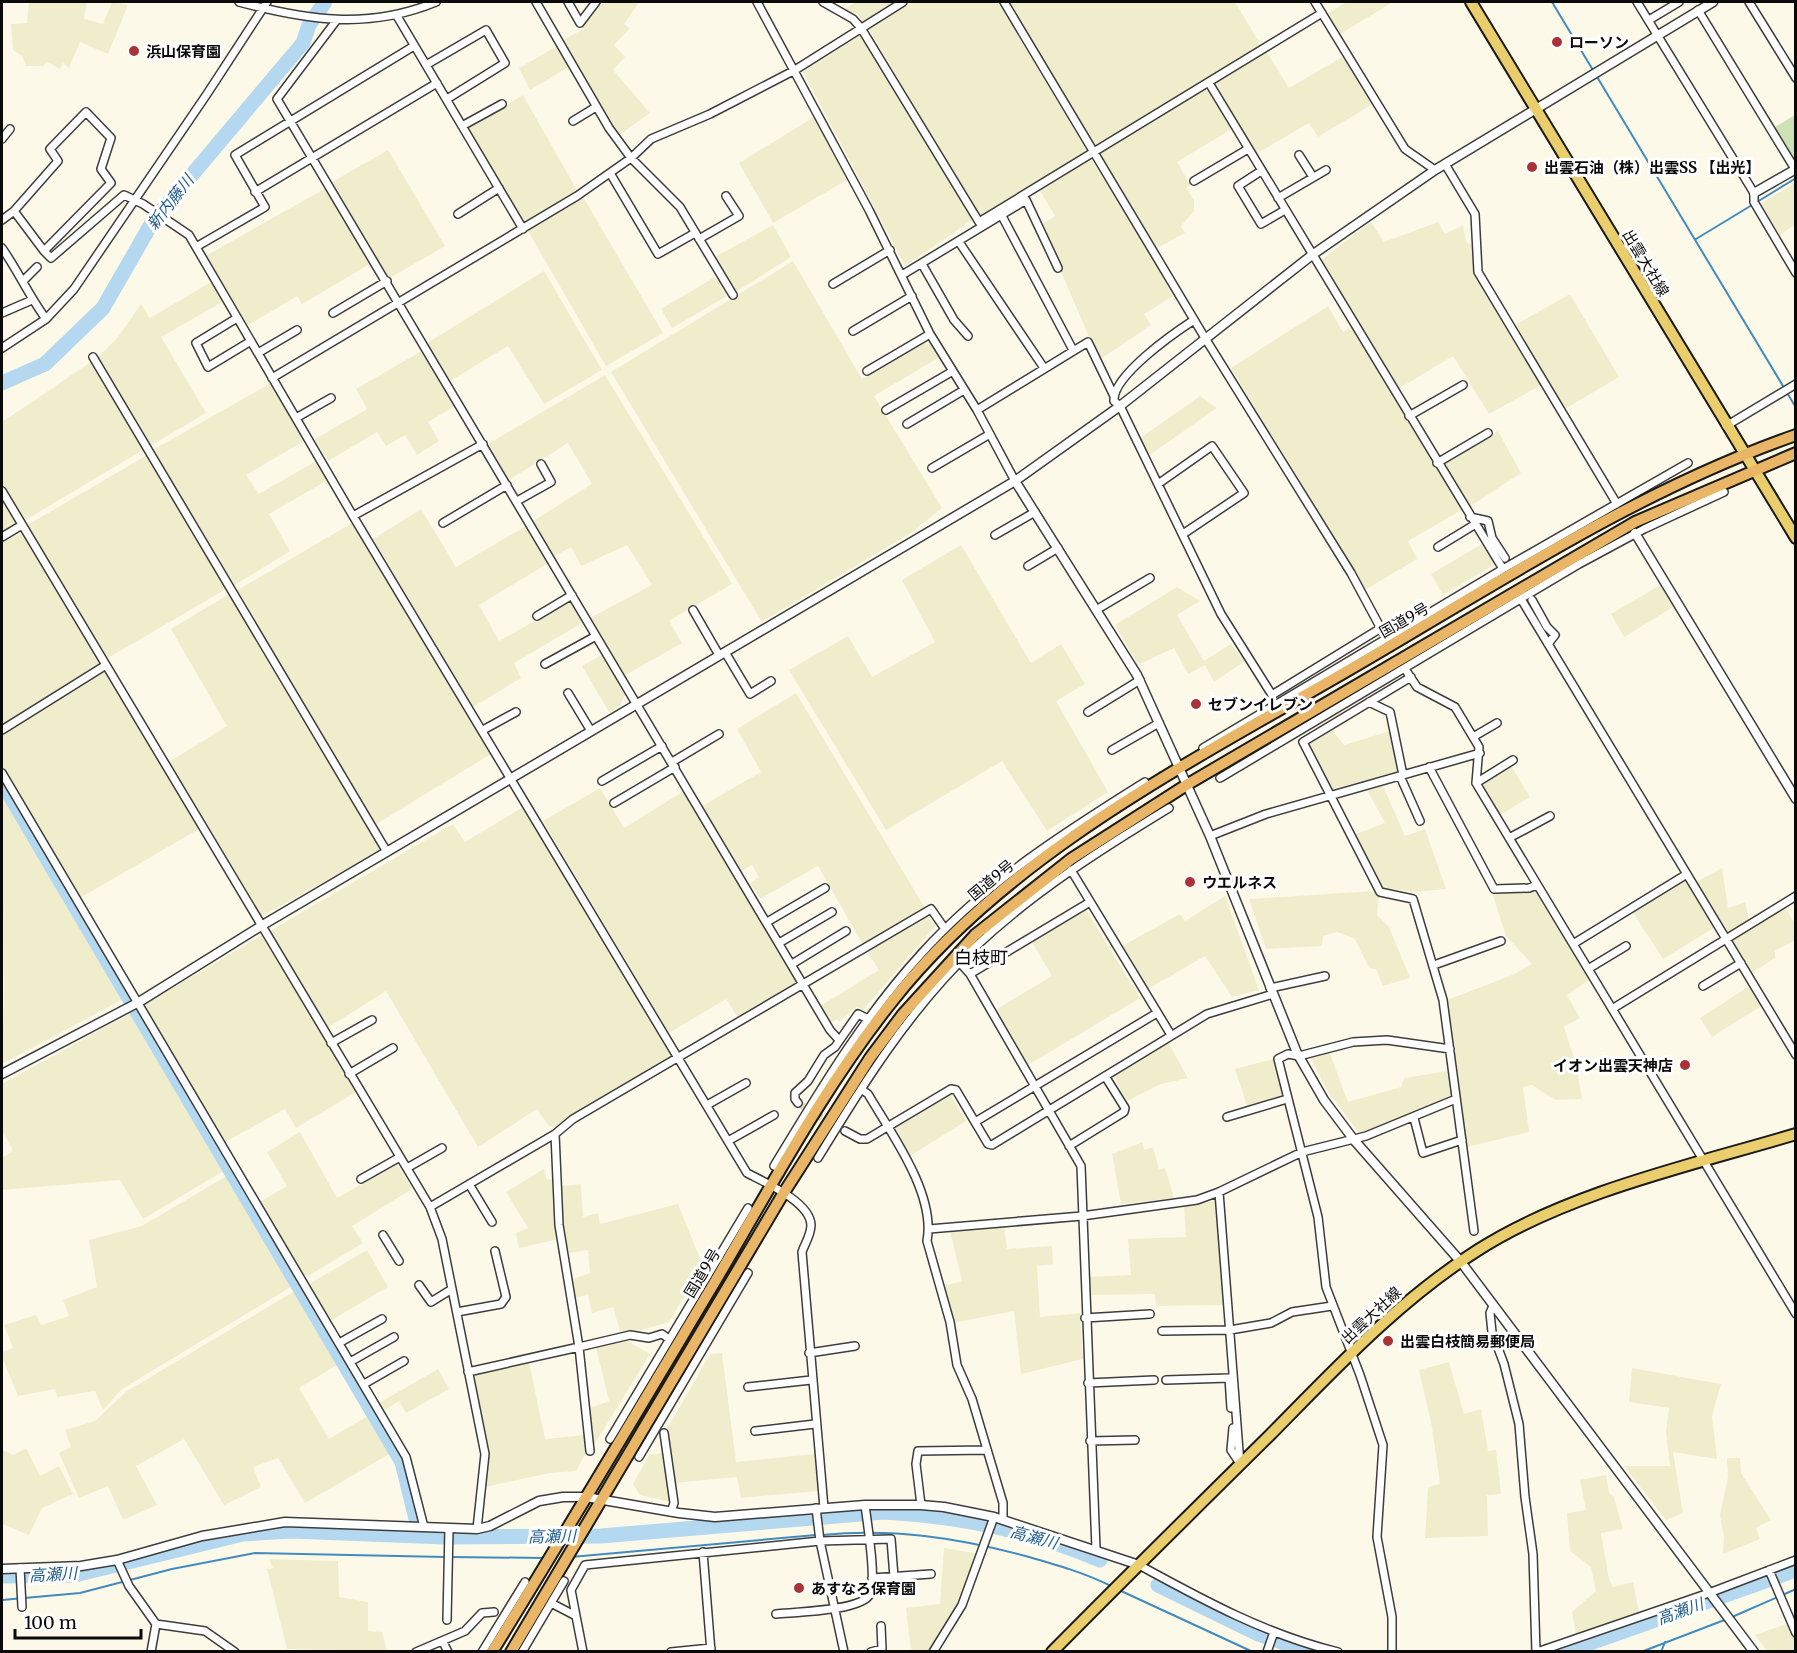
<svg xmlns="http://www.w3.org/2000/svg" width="1797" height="1653" font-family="Merriweather,'Noto Sans JP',serif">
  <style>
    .farmland { fill: #f0edcd }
    .green { fill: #cde3b7 }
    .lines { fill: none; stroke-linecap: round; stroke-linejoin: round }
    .stream { stroke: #428bbe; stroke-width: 2 }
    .river { stroke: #b4d8ef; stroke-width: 15 }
    .minor-tunnel { stroke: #d9d5c8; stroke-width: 7; stroke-dasharray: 7 3.5; stroke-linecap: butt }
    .minor-casing { stroke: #3d3d3d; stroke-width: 10 }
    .tertiary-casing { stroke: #3d3d3d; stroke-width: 11 }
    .primary-casing { stroke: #1b1b1b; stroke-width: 14 }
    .trunk-casing { stroke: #1b1b1b; stroke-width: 14 }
    .minor { stroke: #fff; stroke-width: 7 }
    .tertiary { stroke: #fff; stroke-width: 8 }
    .primary { stroke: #eacd6c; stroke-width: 10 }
    .trunk { stroke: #e8b666; stroke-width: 10 }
    .poi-dot { fill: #ab3236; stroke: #fff; stroke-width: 2 }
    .labels { text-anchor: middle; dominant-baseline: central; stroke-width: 6; stroke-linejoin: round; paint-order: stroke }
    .poi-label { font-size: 15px; font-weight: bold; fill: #0a0a0a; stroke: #fff; text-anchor: start }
    .street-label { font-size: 15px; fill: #0a0a0a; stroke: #fff }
    .water-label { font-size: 16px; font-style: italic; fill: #225d8e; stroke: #fff }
    .quarter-label { font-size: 18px; fill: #0a0a0a; stroke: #fff }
  </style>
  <rect width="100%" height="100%" fill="#fdf9e9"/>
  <path class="farmland" d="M29,2h58l-3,17 19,5 9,-22 16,3 -20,49 -28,-12 -11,26 -6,-5 -3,6 -13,-7 -4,4h-17l-4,-10 -9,-6 -2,-26 16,-1z
    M603,2h33l2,2 -14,20 6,4 -16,17 11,12 -12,13 37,43 -32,23 -57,-94 20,-12z
    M856,2h42l-36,21 -3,-8 -16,-5z
    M913,2h85l89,150 -107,67 -111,-190z
    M1008,2h227l27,45 -166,101z
    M1347,2h46l-54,33 -11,-22z
    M861,35l111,185 -67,46 -102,-194z
    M557,46l13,20 -40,24 -11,-22z
    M1266,51l23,37 55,-32 29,48 -55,33 -9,-14 -53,31 -42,-72z
    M1207,88l25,41 -55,33 13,23 -4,3 8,12v11l-13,15 4,7 -28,15 -57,-95z
    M523,95l55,97 -54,32 -55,-96z
    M814,117l33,63 -74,43 -34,-60z
    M388,150l57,96 -57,33 -56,-97z
    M1091,159l50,79 32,58 -29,18 7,11 -52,35 -58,-135 14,-9 -15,-25z
    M1795,183v42l-17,11 -18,-32z
    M326,188l44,76 -68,40 -5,-8 -52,31 -38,-72z
    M583,197l80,136 -57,33 -78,-135z
    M1371,222l13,20 54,-20 7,12 18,-9 3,17 6,3 2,30 69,109 -54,30 -36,-58 -55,33 -78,-128z
    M773,225l18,32 -57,36 -21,-35z
    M793,261l69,118 62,-36 6,1 8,14 -64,38 68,112 -30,24 -150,90 -151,-250z
    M544,271l58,99 -58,34 -36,-58 -58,35 -23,-38z
    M715,277l12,19 -55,32 -11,-19z
    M211,282l13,19 -63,36 45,76 -56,33 -52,-89 20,-20 23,-33 9,14z
    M1570,294l49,83 -54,32 -50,-84z
    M1328,306l15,26 8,-5 111,183 -54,31 9,18 -52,31 -134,-222z
    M425,349l33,55 -30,18 11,19 -22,14 -12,-20 -19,11 -9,-14 -49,29 -13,-22 52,-30 -11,-20z
    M91,362l52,88 -119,71 -22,-38v-61z
    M605,375l127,209 -63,37 13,22 -58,33 -34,-58 62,-33 -25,-40 -46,21 -10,-19 -18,10 -20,-36 59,-37 -24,-41 -59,37 -21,-36z
    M271,383l33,58 -58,34 13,19 57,-33 12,19 -59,34 21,37 -58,36 -81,-136z
    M1200,396l17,12 -69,48 -9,-17z
    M1498,431l23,42 -52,34 -25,-43z
    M147,455l79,134 -118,69 -82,-132z
    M2,499l15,24 -15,10z
    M421,509l35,58 70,-41 21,38 -68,41 20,36 71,-40 12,22 -68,40 7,15 -48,29 -100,-168z
    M352,523l139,231 -116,71 -139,-234z
    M22,533l78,126 -2,6 -96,60v-183z
    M1482,544l13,20 -52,31 -12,-21z
    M961,545l70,118 30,-19 24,40 -29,17 52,91 -61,39 -45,-70 -116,69 -97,-160 59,-34 24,41 63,-35 -33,-62z
    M1660,585l13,22 -49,30 -13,-23z
    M1177,587l23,14 -23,14 27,46 27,-17 14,17 -31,21 -9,-17 -17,9 -14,-26 -36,17 -23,-40z
    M229,594l153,255 -121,68 -92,-155 58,-36 -56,-97z
    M603,654l22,40 -5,12 -11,6 -27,-46z
    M106,670l93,159 -119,69 -78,-132v-32z
    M796,693l129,215 -62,37 -45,-79 -58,33 -10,-16 9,-6 -7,-12 -11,6 -39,-65 59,-34 -24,-43z
    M1332,730l12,15 46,-14 9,38 -3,4 -64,19 -25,-47z
    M1511,766l19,31 -30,18 -20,-30z
    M2,784l125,213 -125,67 2,-65z
    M1383,786l22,50 20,-7 21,60 -31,3 -34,-4 -25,-54 29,-11 -18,-33z
    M600,788l24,40 60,-37 116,194 -60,36 -14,-22 -57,34 -126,-212z
    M525,806l149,253 -118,69 -7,-2 -12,-17 -59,38 -92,-156 -59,37 -57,-97 183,-107 12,18z
    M1722,868l6,40 17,-6 4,18 -21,15 -32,-53z
    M1685,879l29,49 -51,31 -31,-48z
    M1374,891l5,6 -2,18 12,12 21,51 -27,8 -7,-17 -7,-1 -14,-29 -18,-7 -14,4 -1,10 -56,3 -17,-50z
    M1537,891l53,88 -23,16 13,23 -16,9 12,37 6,35 -27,1 -23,-15 -9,2 6,45 -62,15 -20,-147 68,-26 17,-10 -26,-28 -14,-44z
    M1225,896l34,94 -27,7 -27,-41 -57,33 -26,-43 58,-32 5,7z
    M1785,907l10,17v16l-20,11v7l-23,15 -19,-30 2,-7z
    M1086,910l54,88 -112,67 -33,-55 57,-34 -20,-34z
    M927,915l8,11 -72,84 -6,-3 -18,15 -2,-3 -7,4 -10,-17 59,-36 -12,-19z
    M262,935l94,157 -60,36 -11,-19 -60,33 -81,-137z
    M1751,985l12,20 -51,32 -12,-19z
    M133,1012l94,157 -84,50 -23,-39 -118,10v-32l11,-7 -11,-21v-46z
    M1168,1042l20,36 -27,6 -34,17 -14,-26z
    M1329,1051l19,51 53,-15 3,-9 44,-7 5,23 -48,23 -45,17 -32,-42 -18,-35z
    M1273,1059l11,39 -36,11 -13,-40z
    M950,1094l16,27 -56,35 -17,-27z
    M300,1132l37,66 60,-34 15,25 -60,37 11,17 -55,33 -5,-2 -43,-72 27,-16 -20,-34z
    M1143,1142l1,8 9,-3 6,22 6,-1 9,30 -53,6 -9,-50z
    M544,1169l3,11 7,-2 5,61 -40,9 -3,-15 12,-5 -22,-36z
    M230,1174l64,111 -172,104 -19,21 -8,-19 -38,6 -2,-8 -37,7 -16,-39v-5l11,-4 -9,-23 32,-10 5,10 28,-9 -6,-16 34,-13 -8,-47 53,-14z
    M581,1184l2,33 15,-4 2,11 78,-20 25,62 -34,56 -34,10 -3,-2 -12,2 -7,-25 -21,6 -4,-18 -12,3 -3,-19 17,-6 -2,-23 -19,3 -6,-28 -1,-39z
    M1217,1201l8,104 -69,1 -1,-12 -67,1 -1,-18 44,-2 -3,-36 58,-2 -2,-32z
    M1004,1225l3,24 45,-3 1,18 -16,2 3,51 40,-4 3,46 -62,15 -7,-63 -61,12 -9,-37 18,-5 -12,-50z
    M367,1250l21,37 -58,34 -20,-32 1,-6z
    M298,1289l44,73 -43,26 30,51 42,-25 22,38 -88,51 -27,-45 -25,9 8,20 -37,18 -40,-66 -48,27 21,39 -34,15 -15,-34 -29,12 -20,-45 12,-6 -6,-17 30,-9 32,-30z
    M626,1340l24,14 -56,91 -4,-37 19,-7 -13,-54z
    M722,1353l14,109 79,-8 4,37 -78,7 -4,-21 -63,6 -8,-52 44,-77z
    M529,1362l16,77 40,-4 1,18 -10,18 -26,2 -65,14 3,-36 -16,-77z
    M1449,1362l15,52 17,-5 7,42 8,-1 5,44 -14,1 1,41 -63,2 3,-51 12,-3 -8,-57 -13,-57z
    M1632,1368l89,16 -9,32 5,43 -44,-7 10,61 -17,7 -42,-54h46l-4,-34 3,-24 -40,-6z
    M438,1369l11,20 -43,24 -7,-12 -16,10 -4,-8z
    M26,1448l14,28 19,-10 14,28 -31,14 -13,27 -27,-11v-74l12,5z
    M664,1453l7,49 -31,-7 -7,-11 16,-29z
    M1727,1458h13l1,15 30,47 -15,8 4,11 -37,15 1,-17 -4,-22 8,-38z
    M1606,1475l3,18 5,4 9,32 -22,4 8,46 4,8 20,-5 6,30 -63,22 -4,-22 24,-21 -5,-24 -21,-16 -3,-38 19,-3 -6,-30z
    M944,1548l36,6 -20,48 -31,49h-18l-5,-43 34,-4z
    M269,1559l69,2 1,36 29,5v29l14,1 5,19 -100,-2 -20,-80 6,-1z
    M1789,1623l6,18v10h-28l-12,-16z"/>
  <path class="green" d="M1795,115v46l-20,-34z"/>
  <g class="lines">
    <path class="stream" d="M1552,2l243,404
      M1757,202l39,-24
      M1696,239l56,-34
      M822,1535c72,-7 138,3 207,22 28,8 56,16 82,29
      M451,1557l93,1
      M571,1557l245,-22
      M1119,1590l134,62
      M2,1600l78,-7 92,-24 83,-16 190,4
      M1732,1617l64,-28
      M1641,1652l86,-33
      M1661,1652l4,-10"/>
    <path class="river" d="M2,383l43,-19 58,-56 50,-87 150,-178 6,-18 16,-23
      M2,782l400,680 18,73
      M2,1576l73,-1 168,-41 48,-3 154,6 156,-1 283,-24c74,4 148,19 216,48
      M1158,1585l100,49 53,18
      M1565,1652l231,-82"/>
    <path class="minor-tunnel" d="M798,1103l34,21"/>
    <g class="minor-casing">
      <path id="minor" d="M239,2c68,18 129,28 197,0
        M536,2l73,126 22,30 49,49 53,88
        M568,2l12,21 16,-21
        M757,2l112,208 61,124 47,76 38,71
        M823,2l30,17 8,9 118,194 343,-209
        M1004,2l201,336 146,235 35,65
        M1315,2l90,147 30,21
        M1637,2l117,191v9l42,71
        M1749,2l47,76
        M1698,10l97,159
        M397,16l126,213
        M1649,20l30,-18
        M336,21l-59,78 553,931 9,10
        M426,65l60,-35 19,33 -58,36
        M1209,83l294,486
        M86,112l25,26 -10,31 10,14 -67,68 -30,-40 44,-50 -8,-12z
        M573,121l23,-14
        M462,126l40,-22
        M2,139l8,-10
        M1299,155l14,22
        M1445,164l30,50 3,58 139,232
        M1261,171l-23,15 23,38 24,-14
        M610,173l48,81 37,-21
        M1194,181l54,-32
        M255,192l182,-109
        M1278,198l48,-28
        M458,214l41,-26
        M1002,216l71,134
        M2,220l12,-9
        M699,239l40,-23 -13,-20
        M959,242l85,126
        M196,247l69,-40 -30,-52 179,-109
        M2,248c16,23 27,48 44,71
        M44,251l7,7 73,-63 19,9 46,31 164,281 394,657c19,10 63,29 64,52 0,10 -6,18 -9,27l22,256
        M922,264l32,56 14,16
        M902,275l124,-75 32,68
        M23,281l14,-14
        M833,284l57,-34
        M2,313l30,-13
        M333,313l54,-32
        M237,318l-41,25 12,24 43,-26
        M1194,320c-20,13 -82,56 -80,81l6,5 101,208 51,81 109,-67
        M853,331l59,-35
        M2,348l44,-29 28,-30 133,-195 60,-92
        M258,353l39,-23
        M93,357l294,495
        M867,371l63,-37
        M272,378l305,-182 54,-38 20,-19 59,-25 85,-44 108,-68
        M886,410l67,-39
        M977,410l111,-68 26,54
        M1409,416l54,-31
        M296,418l35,-20
        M907,424l57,-34
        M1726,426l70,-42
        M1437,463l51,-30
        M932,468l58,-34
        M1158,484l54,-38 32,47 -61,41
        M2,491l428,716 12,32 43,215 -8,75
        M517,501l34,-19 -10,-18
        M353,516l130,-72
        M1470,517l18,4 4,17 13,20
        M443,523l64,-38
        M995,535l40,-23
        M2,537l20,-12
        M1438,547l36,-22
        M1028,566l30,-18
        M1521,599l275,456
        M1532,600l15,27 8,8 -7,9
        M693,610l26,45
        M1096,610l54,-32
        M537,616l35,-21
        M725,652l25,42 21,-13
        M545,664l51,-28
        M1405,669l12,18 38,20 24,40 -3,36 320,531
        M1411,677l-108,65 77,150 33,7 30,101 31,231
        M568,693l23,38
        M1369,702l21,10 13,63
        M1088,712l52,-32
        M2,730l104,-65
        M483,730l33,-18
        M1473,737l24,-14
        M1203,748l300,-179 185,-106
        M1112,750l47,-27
        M672,762l47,-28
        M1429,767l65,122 35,-1 8,-3
        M2,773l404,684 18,70
        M1400,776l20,45
        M1220,778l359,-214 65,-35 80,-37
        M602,781l60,-35
        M1476,783l37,-23
        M614,803l61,-36
        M1210,836l56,-22 214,-61
        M1509,838l41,-22
        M1071,870l100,165
        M767,922l58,-34
        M779,943l53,-31
        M1573,944l114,-70
        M960,963l10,11 111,192 15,383
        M792,964l54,-33
        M1434,965l67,-24
        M1588,969l38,-23
        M970,974l120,-72
        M1703,986l38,-23
        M1270,988l55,-12
        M1612,1009l184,-113
        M331,1043l41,-23
        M349,1074l44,-26
        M861,1089l7,5c23,39 68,100 59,147l23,81 7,43 15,34 31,104v17
        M798,1103l-3,-4v-6l13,-12 16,-26 11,-8 23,-33 10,5
        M707,1105l39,-22
        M1227,1117l60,-18
        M1414,1118l9,35 39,-13
        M975,1122l182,-109
        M845,1131l15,8h7l84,-50 5,1 32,54 4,1 215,-131 66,-20
        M728,1141l46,-26
        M1069,1146l55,-34 1,-4 -20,-32
        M818,1158c45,-74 92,-149 155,-209 59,-56 127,-99 196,-141
        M774,1166c45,-74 89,-149 148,-213 64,-71 143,-121 223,-171
        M407,1168l35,-20
        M361,1179l39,-22
        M469,1184l23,38
        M1219,1192l21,272
        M430,1207l125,-73 18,-15 358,-210 14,20
        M929,1229l153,-13 115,-16 22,-8 83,-40 64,-16 90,-37
        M383,1235l16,26
        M419,1285l12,17 21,-13
        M1493,1306l-3,7 2,19 12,32 15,60 6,73 8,57 3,98
        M457,1312l44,-8 5,-7 -11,-46
        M1085,1318l65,-4
        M1162,1331l68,-1 41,-7 21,-11 40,-6
        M339,1343l43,-24
        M809,1353l46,-7
        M350,1362l44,-25
        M468,1372l111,-25 -20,-122 -4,-91
        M1166,1380l63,-2 2,30
        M1088,1383l66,-3
        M364,1384l40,-23
        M748,1387l63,-7
        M1233,1428l-2,22 8,12
        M755,1431l60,-7
        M664,1433l10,70 -3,9
        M610,1439l138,-231
        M1090,1441l45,-1
        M590,1451l-11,-104 51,-12 19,3 13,-4 7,5
        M639,1457l109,-184
        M921,1505l-5,-41 2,-13 69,-1
        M816,1508l4,33 24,111
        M703,1552l8,100
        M117,1560l12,26 27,38 -5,28
        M1139,1565c64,35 128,70 199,87
        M20,1568l2,39
        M1769,1570l27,63
        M872,1578l59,-4
        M551,1603l25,13 7,36
        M776,1614c19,-2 86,-3 94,-20 7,-14 -3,-72 -5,-89
        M576,1616l-5,-26 14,-25 235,-24 71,-2 3,38
        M447,1620l2,-92
        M156,1624l49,7 30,21
        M443,1642l5,10
        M416,1652l49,-21 17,-18 12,-1
        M482,1652l43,-70
        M522,1652l42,-71
        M671,1652l40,-4
        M871,1652l11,-3 -1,-23
        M933,1652l29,-47 32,-88
        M1267,1652l7,-20
        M1392,1652v-35l-15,-80 6,-92 -23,-70 -34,-88 -8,-70 -40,-158 10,-5 11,2 54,-14 34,-2 63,9
        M1537,1652l172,-59 87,-33"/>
    </g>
    <g class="tertiary-casing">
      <path id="tertiary" d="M1754,193l42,-24
        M1015,481l122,194 73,161 87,217 27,47 30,40 107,122 293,390
        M1635,533l161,266
        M2,1074l137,-72 122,-76 754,-445 105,-75 192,-151 123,-85 278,-168
        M2,1569l79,-3 36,-6 85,-24 83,-14 192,7 13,-3 49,-25 24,-4h23l93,16 36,4 150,-12h56l23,2 50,10 145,48"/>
    </g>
    <g class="primary-casing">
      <path id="primary" d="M1471,2l325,536
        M1052,1652c72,-73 145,-145 218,-217 65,-66 129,-135 208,-185 91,-58 214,-85 318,-116"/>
    </g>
    <g class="trunk-casing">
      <path id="trunk" d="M492,1652c76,-123 150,-248 224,-372 56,-95 109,-195 178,-281 122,-153 311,-244 477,-342 138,-81 273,-169 425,-222
        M511,1652l272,-458 87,-136 33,-44 72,-79 96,-76 117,-75 447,-262 161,-69"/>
    </g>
    <use href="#minor" class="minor"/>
    <use href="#tertiary" class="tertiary"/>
    <use href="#primary" class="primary"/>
    <use href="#trunk" class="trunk"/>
  </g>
  <g class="poi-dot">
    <circle cx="1557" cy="42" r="6"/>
    <circle cx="134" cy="51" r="6"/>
    <circle cx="1532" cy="167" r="6"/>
    <circle cx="1196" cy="704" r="6"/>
    <circle cx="1190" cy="882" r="6"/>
    <circle cx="1685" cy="1065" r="6"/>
    <circle cx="1388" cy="1341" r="6"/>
    <circle cx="799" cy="1588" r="6"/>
  </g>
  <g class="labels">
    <g class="poi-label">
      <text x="1569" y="42">ローソン</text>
      <text x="146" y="51">浜山保育園</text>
      <text x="1544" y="167">出雲石油（株）出雲SS 【出光】</text>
      <text x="1208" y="704">セブンイレブン</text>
      <text x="1202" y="882">ウエルネス</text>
      <text x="1673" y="1065" text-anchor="end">イオン出雲天神店</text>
      <text x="1400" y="1341">出雲白枝簡易郵便局</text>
      <text x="811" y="1588">あすなろ保育園</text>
    </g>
    <g class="street-label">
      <text transform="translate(1646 263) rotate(59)">出雲大社線</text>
      <text transform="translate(1404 620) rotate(-30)">国道9号</text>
      <text transform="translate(991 880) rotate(-40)">国道9号</text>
      <text transform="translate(702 1273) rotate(-59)">国道9号</text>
      <text transform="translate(1371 1315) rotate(-43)">出雲大社線</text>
    </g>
    <g class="water-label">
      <text transform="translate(170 202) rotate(-52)">新内藤川</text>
      <text transform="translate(552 1536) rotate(-1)">高瀬川</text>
      <text transform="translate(1034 1537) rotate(15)">高瀬川</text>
      <text transform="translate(53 1574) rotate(-3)">高瀬川</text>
      <text transform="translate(1680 1611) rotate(-20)">高瀬川</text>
    </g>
    <g class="quarter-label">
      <text x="981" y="957">白枝町</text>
    </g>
  </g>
  <rect width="1797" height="1653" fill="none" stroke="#0a0a0a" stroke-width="6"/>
  <path d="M15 1629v9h126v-9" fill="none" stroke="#0a0a0a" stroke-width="3"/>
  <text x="24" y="1629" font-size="18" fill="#0a0a0a" stroke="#ffffff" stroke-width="4.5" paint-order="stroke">100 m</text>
</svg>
